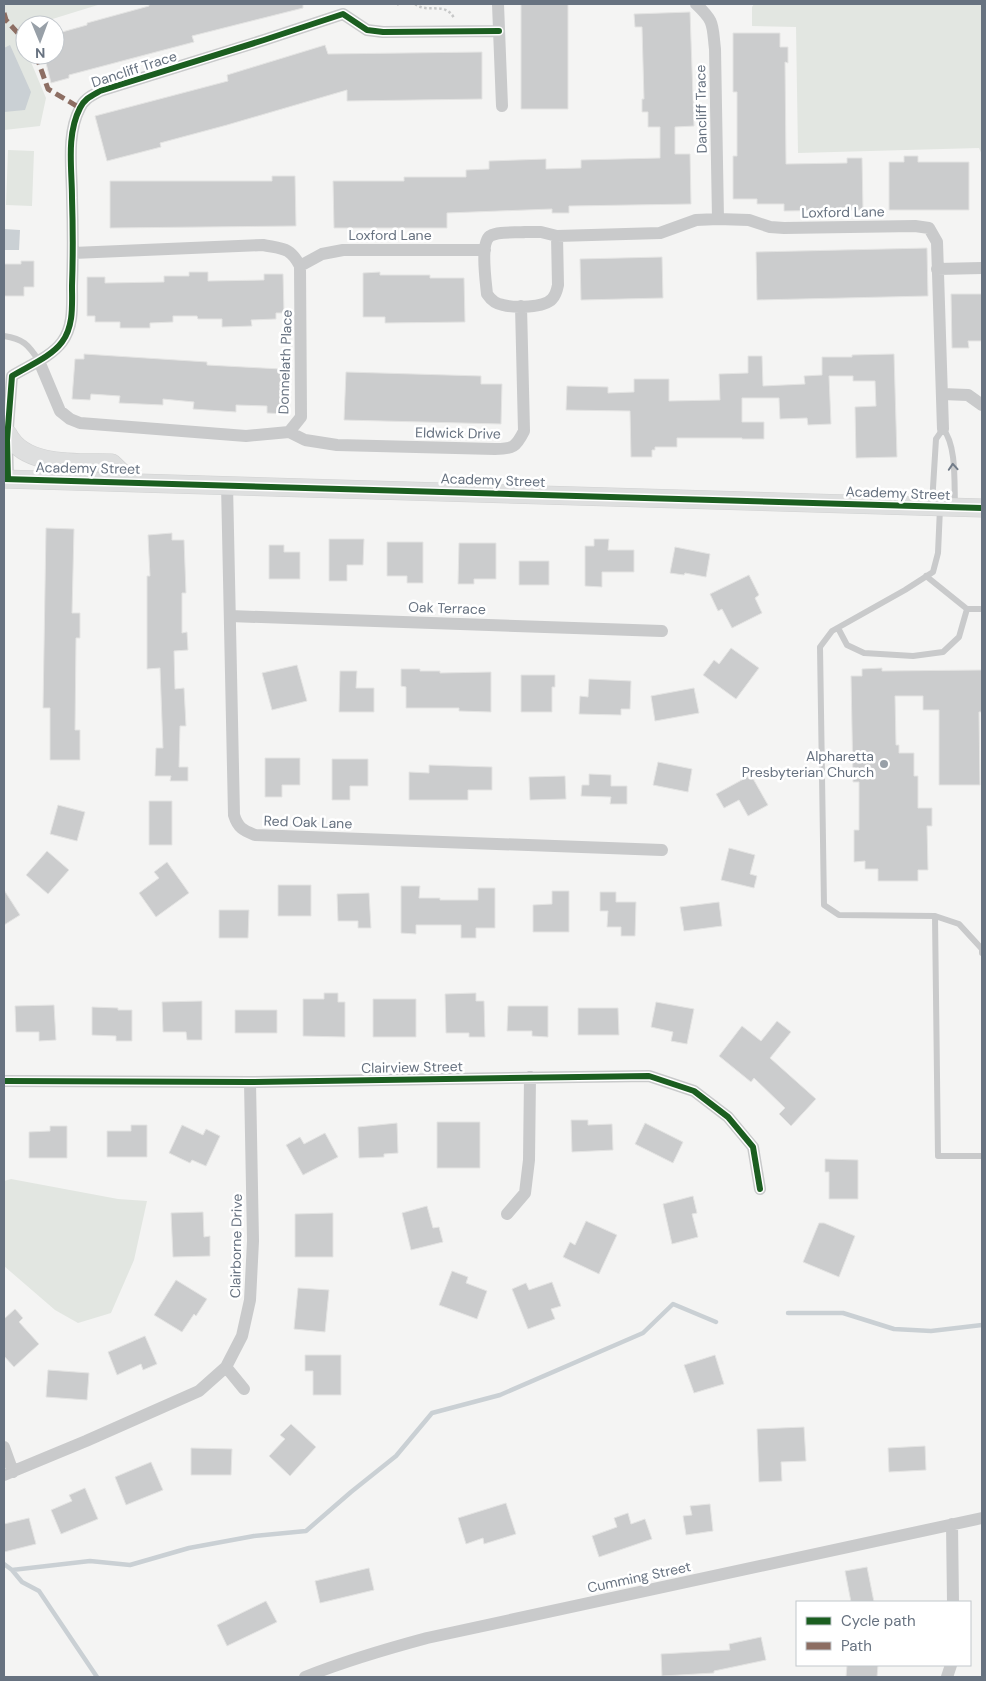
<svg xmlns="http://www.w3.org/2000/svg" width="986" height="1681" font-family="'DM Sans',sans-serif">
  <style>
    .green { fill: #e2e6e1 }
    .water { fill: #cad0d4 }
    .lines { fill: none; stroke-linecap: round; stroke-linejoin: round }
    .stream { stroke: #cad0d4; stroke-width: 4.5 }
    .building { fill: #cbcccd; stroke: #e4e4e3 }
    .secondary-casing { stroke: #d1d2d2; stroke-width: 19 }
    .path { stroke: #c7c8c8; stroke-width: 2.5; stroke-dasharray: 2.5 2.5; stroke-linecap: butt }
    .lane { stroke: #c9cacb; stroke-width: 6 }
    .street { stroke: #c9cacb; stroke-width: 12 }
    .secondary { stroke: #dedfdf; stroke-width: 18 }
    .quiet { stroke: #8d6e63; stroke-width: 5; stroke-dasharray: 10 5; stroke-linecap: butt }
    .cycleway-casing { stroke: #fff; stroke-width: 9 }
    .cycleway { stroke: #1b5e20; stroke-width: 6 }
    .oneway { stroke: #717b88 }
    .poi-dot { fill: #98a0a8; stroke: #fff; stroke-width: 2 }
    .labels { text-anchor: middle; dominant-baseline: central; stroke-width: 5; stroke-linejoin: round; paint-order: stroke }
    .street-label { font-size: 14px; fill: #677280; stroke: #fff }
    .poi-label { font-size: 14px; fill: #677280; stroke: #fff; text-anchor: end }
  </style>
  <rect width="100%" height="100%" fill="#f4f4f3"/>
  <path class="green" d="M4,4h97l-68,21h-8v12l-3,5 3,6v7h3l18,43 -6,28 -36,4z
    M754,4h228v151l-3,-7 -181,5 -2,-126 -44,-1v-19z
    M8,150l26,1 -2,55 -26,-1z
    M11,1179l107,20 29,2 -13,59 -23,53 -33,10 -23,-13 -51,-44v-85z"/>
  <path class="water" d="M10,45l21,47 -6,18 -21,2v-64z
    M4,229l16,1 -1,20h-15z"/>
  <g class="lines">
    <path class="stream" d="M788,1313h55l51,16 37,2 51,-6
      M4,1564l8,6 10,12 17,9 58,86
      M12,1570l78,-9 40,4 59,-17 65,-12 52,-5 45,-39 45,-36 36,-43 68,-18 143,-62 30,-29 43,18"/>
  </g>
  <path class="building" d="M149,4h154v4l-111,28 2,6 -125,33v3l-18,5 -7,-28h11v-21l32,-9v-2l62,-17z
    M521,4h47v105h-47z
    M690,12l4,114 -19,1v27h15l1,50 -122,2v7h-17v-4l-105,4v15h-113l-1,-47h71v-4h62v-7l23,-1v-8l57,-2v10l35,-1v-8l79,-2v-31h-12v-15h-6v-13h2l-2,-72h-7l-1,-13z
    M733,33h47v14h8v16l-3,-1 1,102 61,-1v-5h15l1,52 -79,1v-7h-27v-5h-24v-43h4v-64h-4z
    M325,45l3,9 154,-2v47l-135,2v-11l-120,35 -67,18 1,4 -54,14 -12,-45 133,-35 -1,-6z
    M904,156h14v6h51v48h-80v-48h15z
    M272,176h23l1,50 -186,2v-47h162z
    M927,248l1,48 -171,4 -1,-48z
    M662,257l1,41 -82,2 -1,-41z
    M21,261h13v26h-10v9h-20v-32h17z
    M189,272h19v9l56,-1v-6h19l1,39h-8v6l-25,1 1,6 -30,1v-8h-24l-1,-3h-24v6l-23,1v5h-30v-6h-25v-6h-8v-39h18v6l59,-1v-6h25z
    M380,272v3h50v3h34l1,44 -80,1v-6h-22v-44z
    M951,294h31v47h-14l1,7h-17z
    M84,354l123,8v3l74,4 -1,5h8l-2,40 -19,-1v-7l-31,-1v7l-43,-3 1,-7 -31,-3v6l-44,-2 1,-7 -29,-2 -1,6 -18,-1 3,-40h9z
    M894,354l3,103 -41,1 -1,-51 21,-1 -1,-25h-22v-5h-24l2,48 -23,1 -1,-7 -27,1 -1,-21h-37v24h22v17h-22v-1h-65v9h-22v3h-3v7h-21l-1,-46 -64,-1 1,-24 41,1v6l26,-1v-13h35v22l51,-1 -1,-26 29,-1v-17h14l1,30 42,-2 -1,-8 18,-1v-18h30v-2z
    M346,372l135,4v8h21l-1,40 -157,-4z
    M46,528l28,1 -2,84h8v25h-4l-1,92h5v30h-30v-52h-7z
    M172,533v7h12l2,53h-4v40l5,-1 1,18 -14,1 1,38 9,-1 2,38h-6l-1,41h9v14h-18l1,-5h-16l1,-28h7l-3,-80 -13,1v-93h3l-2,-41z
    M329,539h35l-1,26h-16v16h-18z
    M594,539h15l-1,11h26v22h-32v15l-17,-1v-40h9z
    M387,542h36v41h-16v-7h-20z
    M459,543h37v36h-22v5h-16z
    M269,545h15v7h16v27h-31z
    M675,547l35,7 -4,23 -21,-4 -1,2 -14,-2z
    M519,561h30v24h-30z
    M749,575l10,20 -4,3 7,15 -30,15 -10,-19 -4,2 -8,-17z
    M731,648l28,20 -23,31 -33,-24 11,-15 5,4z
    M297,665l10,36 -35,9 -10,-37z
    M882,668v3l100,-1v42h-3l1,73h-41v-75h-16v-14h-28l1,49h3v8h15v23h4v32h14v18h-5l1,44h-10v11h-40v-12h-13v-8l-11,1v-32h5v-48h-6l-2,-106h11v-7z
    M401,669h19v2h20v2l51,-1v40l-32,-1v-3h-53v-21l-5,-1z
    M340,671h17l-1,17h18v24h-35z
    M521,675h34v12h-3v25h-31z
    M589,679l42,2 -1,28h-9v6l-42,-1 1,-18 8,1z
    M694,688l5,25 -44,8 -4,-25z
    M265,758h35v27h-18v12h-17z
    M332,759h36v27h-18v14h-18z
    M658,762l34,7 -4,23 -35,-7z
    M429,765l63,2v23h-24v10h-59v-28l20,1z
    M589,774l22,1v11h16v18h-17l1,-7 -30,-1 1,-11h7z
    M751,775l17,30 -20,11 -9,-16 -15,8 -8,-14z
    M565,776l1,23 -36,1 -1,-23z
    M149,801h23v44h-23z
    M58,805l27,7 -8,29 -27,-7z
    M729,848l26,7 -5,19 7,2 -3,12 -33,-8z
    M47,851l22,19 -21,24 -22,-19z
    M167,862l22,31 -33,24 -17,-24 20,-15 -5,-6z
    M278,885h33v31h-33z
    M401,886h19l-1,12h21v2h38v-12h17v40h-19v10h-15v-13h-45v9l-15,-1z
    M4,890l16,25 -16,10z
    M552,891h17v41h-36v-27l19,-1z
    M600,892h16v10h20l-1,34h-14v-9h-14l1,-16h-8z
    M369,893l2,35h-13v-7h-20l-1,-27z
    M719,902l3,24 -38,5 -4,-24z
    M219,910h30l-1,28h-29z
    M324,993h14v9h7v35l-42,-1v-37h21z
    M476,993v8h8l1,36h-16v-4h-23l-1,-39z
    M373,999h43v38h-43z
    M202,1001v39h-15l-1,-8h-23l-1,-30z
    M656,1002l38,7 -7,35 -16,-3 2,-9 -22,-5z
    M54,1005l2,35 -17,1v-9h-23l-1,-26z
    M508,1006h40v31l-16,-1v-5h-25z
    M92,1007l26,1v2h14v31h-16v-5l-24,-1z
    M578,1008h40l1,27h-41z
    M235,1010h42v23h-42z
    M777,1021l14,11 -21,26 46,41 -25,27 -12,-12 6,-6 -31,-30 -3,4 -32,-26 23,-30 19,15z
    M571,1120h17v5l24,-1 1,26 -41,2z
    M437,1122h43v46h-43z
    M397,1123l1,30 -14,1v3l-25,1 -1,-31z
    M645,1123l38,19 -10,21 -38,-19z
    M131,1125h16v32h-40v-26h24z
    M182,1125l21,10 3,-6 14,7 -14,30 -14,-6 -2,3 -21,-10z
    M50,1126h17v32h-38v-26l21,-1z
    M325,1133l13,24 -35,18 -17,-30 14,-8 4,7z
    M825,1159l33,1v39h-29v-27h-4z
    M693,1196l4,17 -5,1 6,23 -26,7 -9,-40z
    M427,1206l6,22 6,-1 4,15 -32,8 -9,-37z
    M203,1212l1,25 6,-1v20l-37,1 -2,-44z
    M333,1213v44h-38v-43z
    M586,1221l31,14 -18,39 -36,-17 7,-15 5,3z
    M819,1223h5l31,13 -16,41 -36,-15z
    M452,1271l16,6 -2,6 21,8 -10,28 -38,-14z
    M176,1280l31,19 -11,17 -2,-2 -12,18 -28,-17z
    M552,1282l9,24 -10,3 4,10 -27,10 -16,-40 14,-6 3,7z
    M298,1288l31,2 -4,42 -31,-3z
    M15,1309l8,9 -4,4 20,22 -25,23 -10,-11v-37z
    M145,1336l12,28 -14,6 -2,-6 -24,11 -9,-23z
    M305,1355h36v40h-28v-24h-8z
    M715,1355l9,29 -30,9 -10,-28z
    M48,1370l41,3 -2,27 -41,-3z
    M291,1424l25,23 -26,29 -21,-20 16,-17 -5,-4z
    M804,1427l2,34 -25,1 1,19 -23,1 -2,-53z
    M925,1446l1,24 -37,2 -1,-24z
    M191,1448l41,1 -1,26h-40z
    M151,1462l12,28 -37,15 -11,-28z
    M85,1488l13,31 -37,15 -10,-24 21,-9 -3,-6z
    M506,1503l10,31 -32,10 -1,-6 -17,6 -8,-26z
    M710,1504l3,27 -27,4 -3,-19 9,-1 -2,-9z
    M628,1513l3,11 14,-5 7,20 -53,18 -7,-21 25,-9 -3,-9z
    M29,1518l7,26 -32,8v-28z
    M867,1567l7,35h-23l-6,-31z
    M369,1568l5,22 -54,13 -5,-22z
    M266,1601l11,21 -50,24 -10,-21z
    M761,1637l5,23 -52,11v2l-52,3 -1,-22 69,-4 -1,-6z
    M847,1665h31l-1,12h-31z"/>
  <g class="lines">
    <g class="secondary-casing">
      <path id="secondary" d="M8,434c17,34 72,28 104,29l19,18
        M4,479l978,29"/>
    </g>
    <path class="path" d="M415,4c13,10 30,-3 39,14
      M397,5l1,-1"/>
    <path class="lane" d="M4,336c19,3 24,8 35,25
      M932,504l4,-65 7,-10c14,16 11,56 12,77
      M940,508l-2,45 -5,19 -28,18 -73,41 -12,16 4,258 15,10 96,1 3,240h44
      M926,576l41,33h15
      M838,628l9,17 17,8 49,3 30,-4 16,-15 8,-28
      M935,916l24,8 23,25v4"/>
    <path class="street" d="M498,4l4,102
      M696,4c19,18 16,20 19,45l3,170
      M525,232h16l16,4 1,49c-1,5 -2,10 -6,14 -8,9 -38,9 -49,6 -7,-1 -12,-5 -16,-11 -1,-11 -7,-51 3,-58 8,-5 26,-3 35,-4z
      M557,236l103,-3 36,-13 22,-1 31,1 21,7 14,1 131,-2 14,2 8,14 6,187
      M300,266l22,-12 21,-4h142
      M937,269l45,-1
      M39,361l21,50 10,8 10,4 166,13 43,-4 12,-15 -1,-151c-10,-19 -17,-17 -37,-21l-190,8
      M942,394l26,1 14,10
      M289,432l16,8 32,5 158,4c18,0 21,-2 29,-18l-3,-125
      M8,479l-1,-39 5,-64c16,-10 39,-19 50,-34 12,-16 10,-38 10,-56 1,-29 1,-58 0,-88 0,-29 -6,-63 8,-90 4,-9 11,-12 20,-17l164,-51 79,-26 24,16 16,2 116,-1
      M227,484l7,331c4,13 9,15 21,20l407,15
      M230,616l432,15
      M4,1081l246,1 399,-6 45,15 34,26 25,30 7,42
      M507,1214l18,-21 4,-33 1,-83
      M226,1367l18,22
      M4,1447l9,25
      M4,1475l82,-34 113,-50 27,-24 16,-31 8,-36 3,-59 -3,-159
      M952,1524l1,78
      M305,1677c40,-16 81,-28 122,-39l555,-120
      M947,1677l4,-12"/>
    <use href="#secondary" class="secondary"/>
    <path class="quiet" d="M4,13l2,7 19,21
      M36,55l12,34 32,19"/>
    <g class="cycleway-casing">
      <path id="cycleway" d="M4,479l978,29
        M8,479l-1,-39 5,-64c16,-10 39,-19 50,-34 12,-16 10,-38 10,-56 1,-29 1,-58 0,-88 0,-29 -6,-63 8,-90 4,-9 11,-12 20,-17l164,-51 79,-26 24,16 16,2 116,-1
        M4,1081l246,1 399,-6 45,15 34,26 25,30 7,42"/>
    </g>
    <use href="#cycleway" class="cycleway"/>
  </g>
  <defs><path id="oneway-chevron" d="M-2-3.5L2.5 0L-2 3.5" fill="none" stroke-width="1.6" stroke-linecap="round" stroke-linejoin="round" transform="scale(1.25)"/></defs>
  <use class="oneway" href="#oneway-chevron" transform="translate(953 467) rotate(-94)"/>
  <circle class="poi-dot" cx="884" cy="764" r="5"/>
  <g class="labels">
    <g class="street-label">
      <text transform="translate(134 69) rotate(-18)">Dancliff Trace</text>
      <text transform="translate(701 109) rotate(-91)">Dancliff Trace</text>
      <text transform="translate(843 212) rotate(-1)">Loxford Lane</text>
      <text x="390" y="235">Loxford Lane</text>
      <text transform="translate(285 362) rotate(-88)">Donnelath Place</text>
      <text transform="translate(458 433) rotate(1)">Eldwick Drive</text>
      <text transform="translate(88 468) rotate(1)">Academy Street</text>
      <text transform="translate(493 480) rotate(2)">Academy Street</text>
      <text transform="translate(898 493) rotate(2)">Academy Street</text>
      <text transform="translate(447 608) rotate(2)">Oak Terrace</text>
      <text transform="translate(308 822) rotate(2)">Red Oak Lane</text>
      <text transform="translate(412 1067) rotate(-1)">Clairview Street</text>
      <text transform="translate(236 1246) rotate(-89)">Clairborne Drive</text>
      <text transform="translate(639 1577) rotate(-12)">Cumming Street</text>
    </g>
    <g class="poi-label">
      <text x="874" y="756">Alpharetta<tspan x="874" dy="16">Presbyterian Church</tspan></text>
    </g>
  </g>
  <rect width="986" height="1681" fill="none" stroke="#677280" stroke-width="10"/>
  <rect x="796" y="1601" width="175" height="65" fill="#ffffff" stroke="#c2c7cc"/>
  <rect x="806" y="1617" width="25" height="8" fill="#1b5e20" stroke="#c2c7cc"/>
  <text x="841" y="1626" font-size="15" fill="#677280">Cycle path</text>
  <rect x="806" y="1642" width="25" height="8" fill="#8d6e63" stroke="#c2c7cc"/>
  <text x="841" y="1651" font-size="15" fill="#677280">Path</text>
  <g transform="translate(40 40) rotate(179)"><circle r="24" fill="#ffffff" stroke="#c2c7cc"/>
  <path d="M0-4L9 19L0 12L-9 19Z" fill="#98a0a8"/>
  <text y="-8" font-size="14" font-weight="bold" text-anchor="middle" fill="#677280">N</text>
  </g>
</svg>
